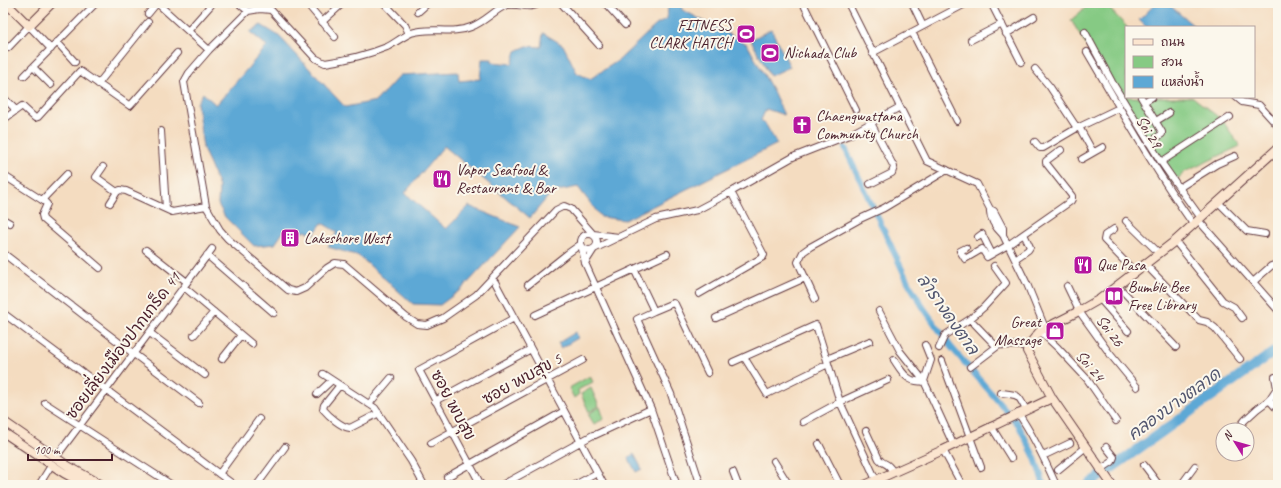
<svg xmlns="http://www.w3.org/2000/svg" width="1281" height="488" font-family="Caveat,'Playpen Sans Thai',sans-serif">
  <style>
    .green { fill: #86ca84; stroke: #687458 }
    .water { fill: #5da8d5; stroke: #546480 }
    .lines { fill: none; stroke-linecap: round; stroke-linejoin: round }
    .canal { stroke: #5da8d5; stroke-width: 6 }
    .river { stroke: #5da8d5; stroke-width: 10 }
    .street-casing { stroke: #643b41; stroke-width: 8 }
    .secondary-casing { stroke: #643b41; stroke-width: 10 }
    .street { stroke: #fff; stroke-width: 6 }
    .secondary { stroke: #fbe5cf; stroke-width: 8 }
    .labels { text-anchor: middle; dominant-baseline: central; stroke-width: 4; stroke-linejoin: round; paint-order: stroke }
    .poi-label { font-size: 16px; fill: #4a1f2b; stroke: #fbf7ec; text-anchor: start }
    .street-label { font-size: 16px; fill: #4a1f2b; stroke: #fbf7ec }
    .water-label { font-size: 17px; font-style: italic; fill: #52566f; stroke: #fbf7ec }
  </style>
  <rect width="100%" height="100%" fill="#fbf7ec"/>
  <filter id="ink" filterUnits="userSpaceOnUse"><feTurbulence type="fractalNoise" baseFrequency=".025" numOctaves="2"/><feDisplacementMap in="SourceGraphic" scale="8" xChannelSelector="R" yChannelSelector="G"/><feConvolveMatrix kernelMatrix="1 2 1 2 8 2 1 2 1" color-interpolation-filters="sRGB"/></filter>
  <filter id="wash" filterUnits="userSpaceOnUse"><feTurbulence type="fractalNoise" baseFrequency=".012" numOctaves="4" result="noise"/><feDisplacementMap in="SourceGraphic" scale="16" xChannelSelector="R" yChannelSelector="G"/><feGaussianBlur stdDeviation="0.9" result="paint"/><feColorMatrix in="noise" values="0 0 0 0 0 0 0 0 0 0 0 0 0 0 0 0 0 1.4 0 .05"/><feComposite in="paint" operator="in"/></filter>
  <g filter="url(#wash)">
    <rect width="100%" height="100%" fill="#f4dcc0"/>
    <path class="green" d="M1091,3h13l23,24 -1,70h67l29,23 18,26 -55,26 -13,12 -21,-32 -80,-132z
      M590,376l3,6 -15,8 1,4 -5,4 -5,-10z
      M591,388l8,18 -10,6 -8,-18z
      M600,407l4,12 -10,5 -6,-10z"/>
    <path class="water" d="M671,3h15l-5,6 66,35 26,47 11,24 -18,-6 -5,11 5,5 11,19 -152,76 -24,-3 -23,-30 -26,5 -22,26 -86,-72 -39,47 41,36 23,-23 51,21 -57,61 -23,17 -27,-1 -54,-48 -31,-9 9,-15 -15,-9 -8,11 -9,-3 -8,4 -11,-7 -11,16 -21,2 -29,-29 -7,-13 1,-17 -16,-39 -6,-45 6,-10 13,12 51,-59 -17,-14 11,-7 18,11 66,71 31,-6 24,-26 58,-3 1,9 21,-2 2,-20h10v3l20,2 4,-13 11,-5 14,1 2,-14 20,12 14,28 13,6 29,-19 37,-35 11,-6 1,-12z
      M1156,3h11l28,24h-49l-7,-7z
      M771,29l19,38 -20,9 -19,-36z
      M576,332l2,6 -17,10 -3,-5z
      M634,454l8,15 -6,3 -8,-14z"/>
    <g class="lines">
      <path class="canal" d="M845,148l63,134 15,25 28,40 67,77 17,34 9,27"/>
      <path class="river" d="M1088,485l190,-136"/>
    </g>
  </g>
  <g filter="url(#ink)">
    <g class="lines">
      <g class="street-casing">
        <path id="street" d="M157,3l52,47
          M238,3l10,8
          M384,3l21,22 4,9
          M539,3c-9,8 -23,-2 -35,3 -11,6 -21,17 -33,21 -19,8 -40,-1 -60,6 -9,4 -16,10 -24,14 -20,8 -41,13 -62,16l-10,-5 -44,-48 -11,-1 -12,2 -39,39 -20,23 -5,9 22,124 14,24 8,9 60,51 8,2 9,-4 22,-20 8,-5 9,1 62,53 11,7 10,1 16,-7 33,-23 80,-85 8,-4 7,3 22,25 26,3
          M561,3l38,42
          M605,3l20,22
          M803,3l53,107
          M848,3l79,158 50,23 13,25 4,2 9,17v7
          M912,3l11,23
          M991,3l30,59
          M309,6l26,31
          M418,12l10,-9
          M148,14l9,-11
          M322,22l21,-19
          M188,31l23,-26
          M912,32l45,89
          M1085,32l27,50 49,80 19,27
          M1006,34l28,-17
          M971,40l31,-16
          M57,42l18,20
          M8,48l21,-22 22,23
          M1087,52c34,58 67,117 106,172
          M872,53l95,-50
          M33,67l18,18
          M1035,69l15,18 27,41
          M24,76l72,-73
          M98,84l50,-62
          M3,97l13,13
          M1141,97l21,35v2l-13,9
          M1236,97l6,5 17,3 19,21
          M1144,102l8,-5
          M3,120l19,-14 13,12 3,-1 42,-46 50,35 47,-53
          M870,121l24,46 -2,6 -22,11
          M1156,121l13,-8
          M1079,127l14,25
          M161,131l5,78
          M1035,142l5,6h3l34,-20 42,-20
          M1082,159l21,-12
          M1161,162l69,-45
          M103,167l-7,10 21,15 3,-2 6,1 46,21 34,-6
          M3,175l42,27 2,2 -5,11 1,4 57,49
          M42,200l25,-26
          M1218,202l29,29 18,3
          M110,203l7,-11
          M990,209c-1,9 6,19 13,26l24,49 18,44
          M1201,218l-21,-29 2,-3 35,-22 18,-8
          M3,219l7,4
          M1198,220l79,89
          M1126,221l33,32
          M1114,229l-9,6 -1,5 31,32
          M581 242a8 8 0 1 1 16 0a8 8 0 1 1-16 0Z
          M978,237l4,-3 10,20
          M1175,241l48,60 11,6 8,11
          M966,248l-6,3 5,8 17,-10 5,8 21,-12 63,-44 1,-2v-3l-26,-33v-2l15,-11
          M146,250l41,32
          M3,253l131,101 65,49
          M207,255l67,58
          M1015,259l13,-9 2,-3 -6,-13
          M585,263l9,-14 62,-30 41,-9 34,-18 62,-35 56,-22 51,-28
          M1145,264l54,56 8,2 8,6 25,31
          M634,269l20,42 19,-8 2,1 33,69
          M495,282l109,203
          M1253,282l18,-16 3,-1 4,1
          M528,285l39,-31 14,-10 4,19 66,146 25,74
          M1117,285l59,62
          M1067,286l12,25 31,43 27,33
          M184,287l68,57
          M699,294l64,-37 1,-2 -33,-63
          M815,299l-17,-37 5,-10 7,-5 52,-29 22,-10 63,-38
          M1100,299l28,32
          M654,311l-17,8 34,75 28,86 4,5
          M879,311l21,40 24,30 29,63
          M3,313l231,172
          M535,315l132,-61
          M716,318l89,-40
          M970,319l24,25 5,1 29,1
          M1040,331l18,17 29,31 29,42
          M150,333l55,42
          M194,335l20,-23
          M939,348l6,-13 25,-16 14,-12 22,-24 -12,-17
          M744,357l23,37 61,-30
          M222,359l19,-24
          M827,359l43,-18
          M894,360c8,12 14,24 30,21l7,-21 -6,-15
          M942,361l39,106
          M733,362l83,-37 24,77 36,78
          M970,367l29,-22
          M323,374l52,34 36,53 13,24
          M340,385l-16,20 -1,4c6,7 18,18 27,19l29,-15
          M1001,393c18,2 17,1 25,17
          M317,394l15,-14
          M1269,400l9,10
          M435,401l96,-52
          M45,403l127,82
          M369,404l22,-26
          M1018,413c16,23 27,47 38,72
          M803,422l37,-20 48,-22
          M991,426l20,32
          M1237,430l8,-10 12,-11 12,-9 8,-12 -2,-11
          M866,431l13,28c6,7 8,2 14,13
          M595,435l56,-26
          M431,443l152,-83
          M819,444l21,41
          M943,450l19,35
          M1043,456l27,-13
          M56,457l156,-208
          M774,461l15,24
          M1144,465l15,20
          M1058,470l28,-23
          M1100,470l12,-8 2,-5 -8,-10
          M733,472l5,13
          M219,474l40,-55
          M447,477l117,-66
          M39,485l13,-21
          M257,485l28,-38
          M481,485l-62,-115 95,-52
          M502,485l91,-50
          M575,485l22,-12
          M1181,485l14,-19"/>
      </g>
      <g class="secondary-casing">
        <path id="secondary" d="M6,3l23,23 23,-23
          M3,421l65,45 34,19
          M3,432l61,41 22,12
          M865,485l78,-35 109,-52
          M1112,485l-60,-87 -25,-47 1,-5 12,-15 39,-20 21,-12 75,-58 103,-93"/>
      </g>
      <use href="#street" class="street"/>
      <use href="#secondary" class="secondary"/>
    </g>
  </g>
  <defs>
    <g id="stadium-square" transform="scale(1)"><rect x="-9" y="-9" width="18" height="18" rx="4" fill="#b5179e" stroke="#fbf7ec"/><path d="M0-5a6.5 5 0 1 0 0 10a6.5 5 0 1 0 0-10ZM-3.5-1.8h7v3.6h-7Z" fill="#fff"/></g>
    <g id="church-square" transform="scale(1)"><rect x="-9" y="-9" width="18" height="18" rx="4" fill="#b5179e" stroke="#fbf7ec"/><path d="M-1.2-6h2.4v3.5h3.3v2.4h-3.3V6h-2.4V-.1h-3.3v-2.4h3.3Z" fill="#fff"/></g>
    <g id="restaurant-square" transform="scale(1)"><rect x="-9" y="-9" width="18" height="18" rx="4" fill="#b5179e" stroke="#fbf7ec"/><path d="M-5-6h1v4h1v-4h1v4h1v-4h1v5L-1.5 .5V6h-2V.5L-5-1ZM5-6V6H3V1.5H1.5Q1.5-4 5-6Z" fill="#fff"/></g>
    <g id="building-square" transform="scale(1)"><rect x="-9" y="-9" width="18" height="18" rx="4" fill="#b5179e" stroke="#fbf7ec"/><path d="M-4-6H4V6H1V3H-1V6H-4ZM-2.5-4.3h1.7v1.8h-1.7ZM.8-4.3h1.7v1.8H.8ZM-2.5-1h1.7V.8h-1.7ZM.8-1h1.7V.8H.8Z" fill="#fff"/></g>
    <g id="library-square" transform="scale(1)"><rect x="-9" y="-9" width="18" height="18" rx="4" fill="#b5179e" stroke="#fbf7ec"/><path d="M-6-4Q-3-5.5-.7-3.5V5Q-3 3-6 4ZM6-4Q3-5.5 .7-3.5V5Q3 3 6 4Z" fill="#fff"/></g>
    <g id="shop-square" transform="scale(1)"><rect x="-9" y="-9" width="18" height="18" rx="4" fill="#b5179e" stroke="#fbf7ec"/><path d="M-5-2.5h2.3a2.7 3.5 0 0 1 5.4 0H5L5.5 6h-11ZM-1.5-2.5h3a1.5 2.3 0 0 0-3 0Z" fill="#fff"/></g>
  </defs>
  <g fill-rule="evenodd">
    <use href="#stadium-square" x="746" y="34"/>
    <use href="#stadium-square" x="770" y="53"/>
    <use href="#church-square" x="802" y="125"/>
    <use href="#restaurant-square" x="442" y="179"/>
    <use href="#building-square" x="290" y="238"/>
    <use href="#restaurant-square" x="1083" y="265"/>
    <use href="#library-square" x="1114" y="296"/>
    <use href="#shop-square" x="1055" y="331"/>
  </g>
  <g class="labels">
    <g class="poi-label">
      <text x="732" y="25" text-anchor="end">FITNESS<tspan x="732" dy="18">CLARK HATCH</tspan></text>
      <text x="784" y="53">Nichada Club</text>
      <text x="816" y="116">Chaengwattana<tspan x="816" dy="18">Community Church</tspan></text>
      <text x="456" y="170">Vapor Seafood &amp;<tspan x="456" dy="18">Restaurant &amp; Bar</tspan></text>
      <text x="304" y="238">Lakeshore West</text>
      <text x="1097" y="265">Que Pasa</text>
      <text x="1128" y="287">Bumble Bee<tspan x="1128" dy="18">Free Library</tspan></text>
      <text x="1041" y="322" text-anchor="end">Great<tspan x="1041" dy="18">Massage</tspan></text>
    </g>
    <g class="street-label">
      <text transform="translate(1149 132) rotate(59)">Soi 29</text>
      <text transform="translate(1110 331) rotate(54)">Soi 26</text>
      <text transform="translate(123 346) rotate(-53)">ซอยเลี่ยงเมืองปากเกร็ด 41</text>
      <text transform="translate(1090 366) rotate(50)">Soi 24</text>
      <text transform="translate(522 379) rotate(-29)">ซอย พบสุข 5</text>
      <text transform="translate(453 405) rotate(62)">ซอย พบสุข</text>
    </g>
    <g class="water-label">
      <text transform="translate(948 314) rotate(55)">ลำรางดงตาล</text>
      <text transform="translate(1174 404) rotate(-36)">คลองบางตลาด</text>
    </g>
  </g>
  <rect width="1281" height="488" fill="none" stroke="#fbf7ec" stroke-width="16"/>
  <rect x="1125" y="26" width="130" height="72" fill="#fbf7ec" stroke="#b4a19f"/>
  <rect x="1133" y="39" width="20" height="6" fill="#fbe5cf" stroke="#b4a19f"/>
  <text x="1161" y="46" font-size="12" fill="#4a1f2b">ถนน</text>
  <rect x="1133" y="56" width="20" height="12" fill="#86ca84" stroke="#b4a19f"/>
  <text x="1161" y="66" font-size="12" fill="#4a1f2b">สวน</text>
  <rect x="1133" y="76" width="20" height="12" fill="#5da8d5" stroke="#b4a19f"/>
  <text x="1161" y="86" font-size="12" fill="#4a1f2b">แหล่งน้ำ</text>
  <g transform="translate(1235 442) rotate(307)"><circle r="19" fill="#fbf7ec" stroke="#b4a19f"/>
  <path d="M0-3L7 15L0 10L-7 15Z" fill="#b5179e"/>
  <text y="-6" font-size="11" font-weight="bold" text-anchor="middle" fill="#4a1f2b">N</text>
  </g>
  <path d="M28 454v6h84v-6" fill="none" stroke="#4a1f2b" stroke-width="2"/>
  <text x="34" y="454" font-size="12" fill="#4a1f2b" stroke="#fbf7ec" stroke-width="3" paint-order="stroke">100 m</text>
</svg>
